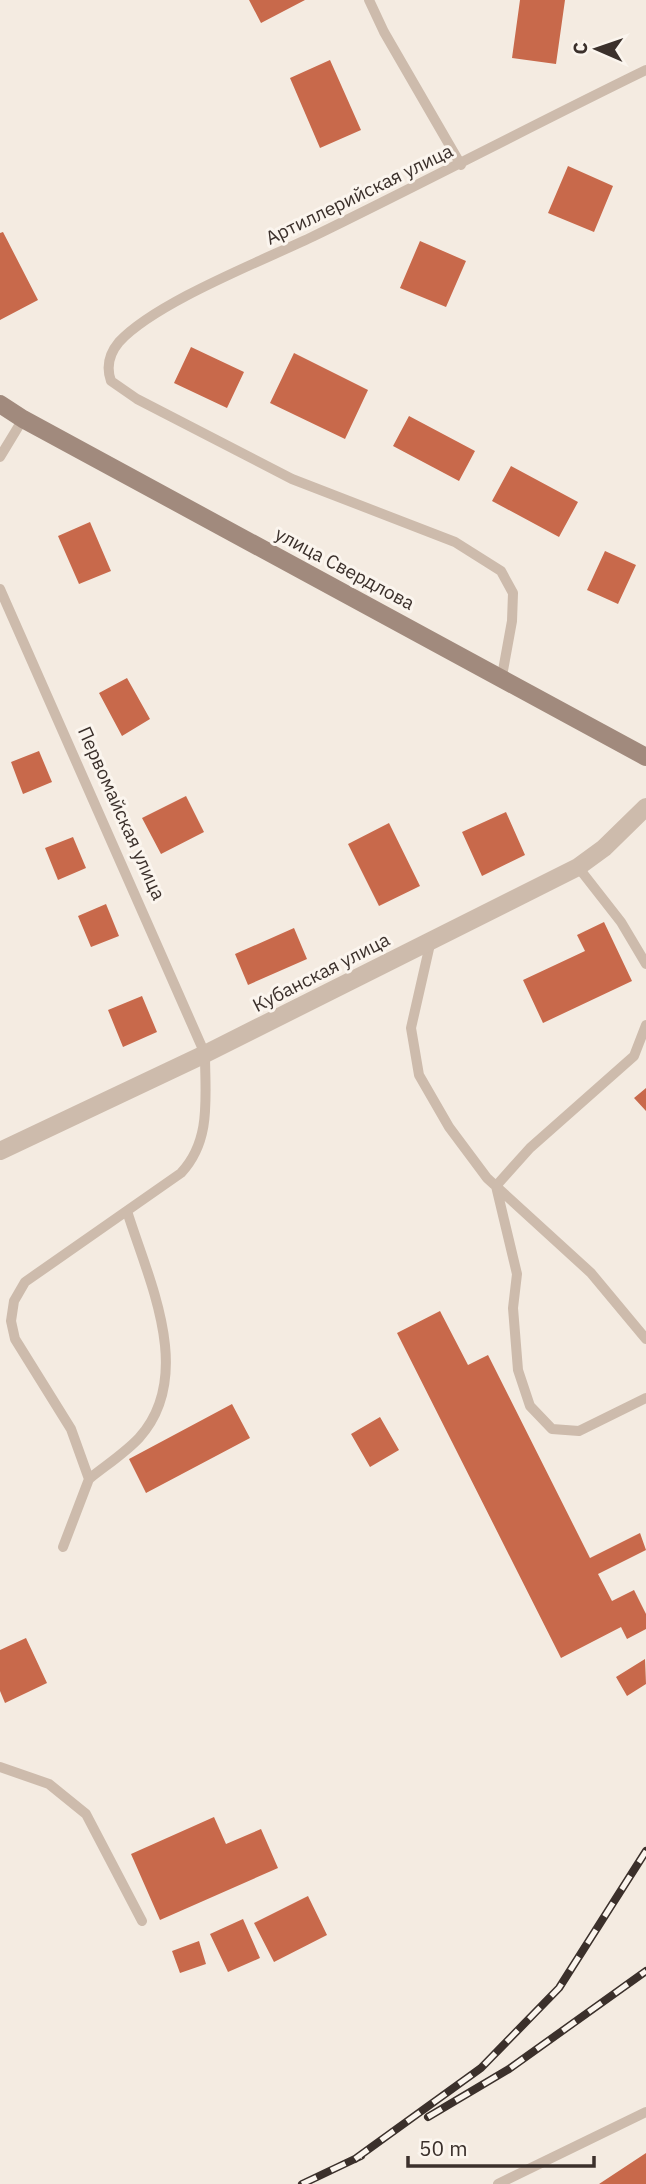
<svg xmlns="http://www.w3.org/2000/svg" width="646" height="2184" font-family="'IBM Plex Sans',sans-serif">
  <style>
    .building { fill: #c8694b }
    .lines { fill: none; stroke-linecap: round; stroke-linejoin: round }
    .service { stroke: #cdbbac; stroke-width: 10 }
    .minor { stroke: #cdbbac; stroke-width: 18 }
    .secondary { stroke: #a18a7d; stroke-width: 18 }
    .rail-casing { stroke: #3b302b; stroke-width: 8 }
    .rail { stroke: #fbf5ee; stroke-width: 5; stroke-dasharray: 16; stroke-linecap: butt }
    .labels { text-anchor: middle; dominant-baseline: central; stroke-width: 6; stroke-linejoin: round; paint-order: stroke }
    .street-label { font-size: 19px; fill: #3b302b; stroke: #fbf5ee }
  </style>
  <rect width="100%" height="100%" fill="#f4ebe1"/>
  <path class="building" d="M249,0h56l-44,23z
    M520,0h45l-9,64 -44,-6z
    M330,60l31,70 -41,18 -30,-70z
    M568,166l45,20 -19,46 -46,-19z
    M3,232l35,68 -38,20v-87z
    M420,241l46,20 -20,46 -46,-19z
    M191,347l53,25 -17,36 -53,-25z
    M294,353l74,37 -23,49 -75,-36z
    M409,416l66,35 -16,30 -66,-35z
    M511,466l67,36 -19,35 -67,-36z
    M90,522l21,49 -32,13 -21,-48z
    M605,551l31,14 -18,39 -31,-14z
    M127,678l23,41 -28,17 -23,-43z
    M39,751l13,31 -29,12 -12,-32z
    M186,796l18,36 -43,22 -19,-36z
    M506,812l19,43 -43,21 -20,-44z
    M389,823l31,63 -41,20 -31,-62z
    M73,837l13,31 -28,12 -13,-32z
    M106,904l13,32 -28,11 -13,-31z
    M604,922l28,59 -89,42 -20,-43 62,-29 -8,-16z
    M294,928l13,31 -59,26 -13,-31z
    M142,996l15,36 -34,15 -15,-37z
    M646,1088v23l-12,-13z
    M440,1311l28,54 20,-10 102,203 50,-25 6,17 -48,24 14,27 22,-11 12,24v15l-19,10 -6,-12 -60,31 -164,-325z
    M232,1404l18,34 -104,55 -17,-34z
    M380,1417l19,33 -29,17 -19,-33z
    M26,1638l21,45 -42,20 -5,-12v-41z
    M645,1659l1,25 -19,12 -11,-19z
    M214,1817l12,27 35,-15 17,39 -118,52 -29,-66z
    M308,1896l19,39 -53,27 -20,-39z
    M243,1919l17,39 -32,14 -18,-38z
    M199,1941l7,23 -26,9 -8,-22z
    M646,2153v31h-47z"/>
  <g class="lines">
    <path class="service" d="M369,0l15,32 77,133
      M0,457l23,-38
      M0,589l205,465c0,43 7,86 -24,119l-156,109 -11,19 -3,20 4,18 56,90 18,50 -26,68
      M502,676l10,-55 1,-28 -12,-22 -46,-29 -163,-63 -155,-80 -26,-18c-5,-14 -2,-27 8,-39 37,-40 143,-81 195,-106 111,-54 221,-112 332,-166
      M578,867l43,55 25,42
      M431,940l-20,88 8,47 30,52 38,51 104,95 55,66
      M646,1025l-12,31 -104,92 -34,38 21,88 -4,34 5,62 12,36 22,23 27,2 67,-33
      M89,1479c16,-13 36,-26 50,-41 57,-63 9,-159 -12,-227
      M0,1767l49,17 37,30 56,107
      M498,2184l148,-72"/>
    <path class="minor" d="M0,1151l205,-97 373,-187 26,-19 42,-41"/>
    <path class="secondary" d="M0,404l23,15 623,338"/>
    <g class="rail-casing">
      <path id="rail" d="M428,2117l81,-48 137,-98
        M355,2159l126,-91 78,-80 87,-137
        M302,2184l59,-28"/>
    </g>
    <use href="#rail" class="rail"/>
  </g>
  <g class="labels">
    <g class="street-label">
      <text transform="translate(359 194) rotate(-26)">Артиллерийская улица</text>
      <text transform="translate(345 568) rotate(28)">улица Свердлова</text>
      <text transform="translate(122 813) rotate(66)">Первомайская улица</text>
      <text transform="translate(321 972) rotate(-27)">Кубанская улица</text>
    </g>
  </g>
  <g transform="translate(597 49) rotate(272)" stroke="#fbf5ee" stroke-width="5" paint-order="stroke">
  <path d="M0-5L12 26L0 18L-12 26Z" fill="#3b302b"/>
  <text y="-10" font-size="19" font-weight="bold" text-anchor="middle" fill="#3b302b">С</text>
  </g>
  <path d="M408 2156v10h186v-10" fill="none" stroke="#3b302b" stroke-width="3.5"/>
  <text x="419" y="2156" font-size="21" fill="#3b302b" stroke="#fbf5ee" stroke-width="5" paint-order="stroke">50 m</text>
</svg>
